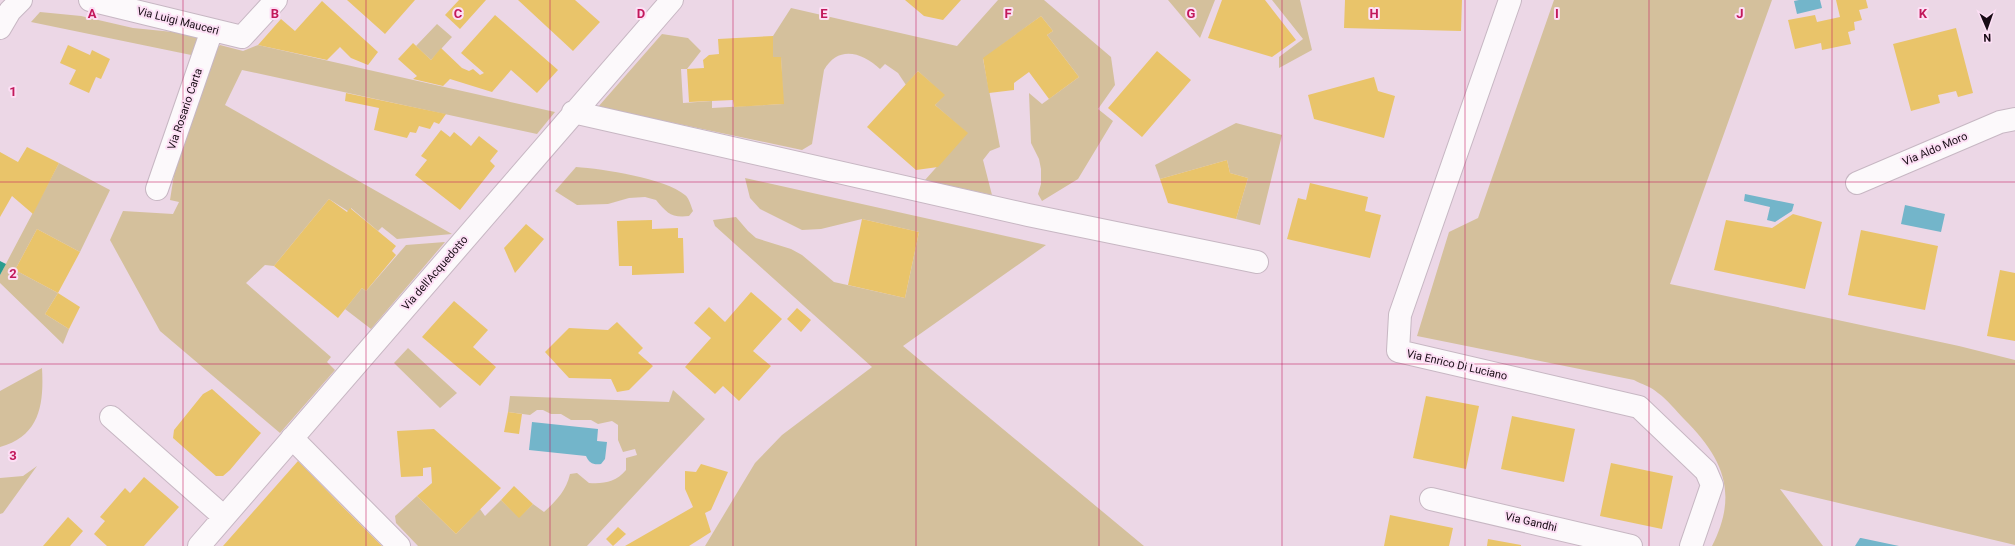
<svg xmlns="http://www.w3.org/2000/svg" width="2015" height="546" font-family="Roboto,sans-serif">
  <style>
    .green { fill: #d4c09c }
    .water { fill: #73b5ca }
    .homes { fill: #e9c46a }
    .schools { fill: #2a9d8f }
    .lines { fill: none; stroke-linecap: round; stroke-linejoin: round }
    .minor-casing { stroke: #c7b7c3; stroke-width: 24 }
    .minor { stroke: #fcf9fb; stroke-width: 22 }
    .grid { fill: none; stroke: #c2185b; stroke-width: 1; stroke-opacity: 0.55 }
    .labels { text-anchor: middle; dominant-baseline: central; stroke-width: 4; stroke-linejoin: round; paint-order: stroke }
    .street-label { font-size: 11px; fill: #170b14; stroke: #fddff5 }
    .grid-label { font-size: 13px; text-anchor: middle; font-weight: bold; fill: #c2185b; stroke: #fddff5; stroke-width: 4; stroke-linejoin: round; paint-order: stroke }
  </style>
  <rect width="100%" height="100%" fill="#ecd7e6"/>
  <path class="green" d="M998,0h46l67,57 4,28 -17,24 15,12 -35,58 -36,22 -4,-7 3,-10v-15l-2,-10 -8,-16 -2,-50 13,11 37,-27 -32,-42 6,-4 -12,-15 -58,43 17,88 -10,4 -7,9 9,35 -67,-15 42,-47 -32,-28 9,-10 -26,-24 -12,14 -8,-12 -13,-9 -5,5c-18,-17 -42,-24 -56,1l-12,74 -10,6 -204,-43 64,-73 26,4 13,13 -14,18h-6l2,34 29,-2v7l71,-4 -2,-47h-8v-21l18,-28 166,38z
    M1168,0h47l-15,38z
    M1272,0h28l12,50 -33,18v-11l24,-18z
    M1554,0h218l-102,284 289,62 56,14v185l-235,-56 43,57h-111c27,-53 11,-88 -28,-127 -8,-8 -16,-19 -26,-26 -6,-6 -17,-9 -24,-13l-217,-44 32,-104 29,-14z
    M40,12l41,4 52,12 50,5 14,5 1,8 -2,10 -165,-34z
    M437,24l15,13 -21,23 -15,-14z
    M220,45l23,6 15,-6 297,67 -18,22 -295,-64 -17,35 227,129 -55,5 -15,-12 -4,4 -27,-23v5l-22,-14 -55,67 -9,-1 -19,18 85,74 -4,5 8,8 -55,63 -120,-102 -50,-91 13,-29 50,3 6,-12 -9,-2 6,-38 31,-102z
    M1236,123l46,12 -22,90 -24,-6 12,-41 -18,-5 -3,-13 -67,19 -5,-14z
    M59,163l51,27 -30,62 -43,-23 -22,41 43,23 -13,21 24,15 -6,15 -63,-61v-8z
    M576,167c27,2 89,11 109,28 4,3 6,11 8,16l-4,5c-18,2 -22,-3 -33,-16l-11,-3 -16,1 -21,6 -31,1 -22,-14z
    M745,178l301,67 -143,101 241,200h-439l50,-83 27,-28 90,-68 -157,-141 -2,-6 23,-3 12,14 8,7 35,11 11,6 32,27 71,16 14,-66 -57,-13 -41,10 -19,1 -42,-21 -10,-11z
    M445,242l-74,87 -26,-20 17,-21 4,3 40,-46z
    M408,348l49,45 -17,15 -46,-45z
    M42,368c2,36 -2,68 -42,79v-56z
    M673,390l32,29 -118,127h-169l-22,-23 -1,-7 22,-20 39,38 24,-25 5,7 16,-16 18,17 14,-13 11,8c12,-11 22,-21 26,-38l7,-1 12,10c15,1 27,-1 37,-13v-12l11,-3 -2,-6 -12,3 -5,-12v-15l-6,-4 -14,3 -7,-4h-20l-10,-6h-10l-8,-4h-6l-7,5 -22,-3 2,-16 159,6z
    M37,466l-34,47 -3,1v-36l23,-2z"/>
  <path class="water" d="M1799,0h21l2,8 -25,6 -3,-13z
    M1745,194l49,10 -2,7 -17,11 -8,-2 3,-13 -26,-6z
    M1905,205l40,9 -4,18 -40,-8z
    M532,422l66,7 -1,12 10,1 -2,17 -4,5c-8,1 -12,-1 -15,-8l-57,-6z
    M1860,538h1l38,8h-44z"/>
  <path class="homes" d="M347,0h68l-30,34z
    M459,0h27l-26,29 -15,-14z
    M518,0h57l25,22 -27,29z
    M905,0h56l-18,20 -19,-4z
    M1222,0h43l31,40 -24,17 -64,-19z
    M1345,0h117l-1,31 -117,-3z
    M1836,0h30l2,8 -9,2 3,10 -8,2 1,8 -7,2 3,12 -29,6 -1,-7 -26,6 -7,-29 27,-5 2,7 23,-5z
    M322,1l56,51 -10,13 -17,-7 -11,-11 -13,13 -69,-15 23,-26 14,12z
    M495,15l63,55 -21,23 -26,-23 -19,22 -42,-13 -7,7 -30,-7 4,-3 -19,-17 15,-16 18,17 10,-12 21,20 7,3 4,-2 7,6 4,-2 -23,-20z
    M1041,16l12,15 -6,4 32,42 -30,22 -20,-27 -15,11v7l-25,3 -6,-35z
    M1956,28l17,65 -15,4 -2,-6 -18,4 2,8 -29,8 -18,-67z
    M773,36v21h8l3,47 -50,3 -1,-7 -44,2 -2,-33 17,-1 -1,-8 6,-5 10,-1 -1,-15z
    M68,45l22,10 2,-5 18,9 -9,20 -5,-2 -7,16 -20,-9 7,-14 -16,-7z
    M1157,51l34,29 -49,57 -34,-29z
    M918,71l27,24 -10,10 33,28 -30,34 -22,3 -49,-43z
    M1374,77l4,14 17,5 -11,42 -70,-19 -6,-24z
    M346,93l100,21 -7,10 -5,-2 -4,7 -11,-3 -3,7 -6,-1 -3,6 -33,-8 5,-22 -34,-7z
    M441,130l9,7 4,-5 17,14 8,-10 19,15 -8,10 5,5 -35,44 -45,-35 12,-15 -6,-4z
    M27,147l32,16 -26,51 -21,-18 -12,21v-65l18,10z
    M1227,160l3,13 18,5 -12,41 -68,-16 -8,-24z
    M1310,183l58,14 -3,14 16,4 -11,43 -83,-19 11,-41 8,2z
    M329,199l18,13 3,-4 46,38 -4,5 4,4 -30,36 -4,-3 -24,30 -64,-52z
    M1793,214l29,8 -17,67 -91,-19 12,-50 46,8z
    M862,219l57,13 -14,66 -57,-13z
    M652,220v9l26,-1v10h5l1,35 -52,2v-9h-13l-2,-45z
    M526,224l18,15 -29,34 -11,-25z
    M37,229l43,23 -22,41 -43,-23z
    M1861,230l77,16 -13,64 -77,-15z
    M2000,270l15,3v68l-28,-5z
    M751,292l31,27 -29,32 18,15 -32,35 -16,-15 -8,8 -30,-27 26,-29 -17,-15 15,-16 16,15z
    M58,293l22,14 -11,22 -24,-15z
    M454,301l34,29 -15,17 23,20 -16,19 -58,-49z
    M797,308l14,12 -10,12 -14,-13z
    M617,322l26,26 -5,5 15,13 -24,24 -12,2 -6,-13 -42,-1 -24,-26 24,-24 39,2z
    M212,389l49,44 -31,37 -7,6h-7l-43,-38 1,-8 29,-36z
    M1426,396l53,10 -13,63 -53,-11z
    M508,412l14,2 -3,20 -15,-2z
    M1512,416l63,13 -11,53 -63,-13z
    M434,429l67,59 -45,46 -39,-38 15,-13 -1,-16 -8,1v8l-22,1 -4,-46z
    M298,461l42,43 42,42h-159z
    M1611,463l62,13 -11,53 -62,-13z
    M701,464l27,8 -17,38 -6,3 6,19 -22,14h-64l68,-39 -8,-18v-18l11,1z
    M144,477l35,30 -35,39h-37l-13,-12 11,-13 -5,-4 25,-29 5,5z
    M514,486l19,18 -14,14 -18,-18z
    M1390,515l63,13 -4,18h-65z
    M68,517l15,14 -13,15h-27z
    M618,527l8,7 -13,12 -7,-7z
    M1488,539l33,6v1h-34z"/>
  <path class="schools" d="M0,261l6,3 -6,11z"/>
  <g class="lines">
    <g class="minor-casing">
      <path id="minor" d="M90,0l152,37 34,-37
        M1510,0l-110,315 -2,36 241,56 67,64 6,14 -21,61
        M0,28l10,-17 11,-11
        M573,112l455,103 229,47
        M1857,183l143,-61 15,-3
        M157,189l55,-159
        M111,417l113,100
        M292,438l107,108
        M1431,499l200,47
        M199,546l473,-546"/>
    </g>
    <use href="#minor" class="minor"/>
  </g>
  <path class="grid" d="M183,0v546M366,0v546M550,0v546M733,0v546M916,0v546M1099,0v546M1282,0v546M1465,0v546M1649,0v546M1832,0v546M0,182h2015M0,364h2015"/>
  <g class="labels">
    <g class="street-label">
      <text transform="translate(178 21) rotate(14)">Via Luigi Mauceri</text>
      <text transform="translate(185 109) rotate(-71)">Via Rosario Carta</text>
      <text transform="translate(1935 149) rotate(-23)">Via Aldo Moro</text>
      <text transform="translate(435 273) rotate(-49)">Via dell'Acquedotto</text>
      <text transform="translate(1457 365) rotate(13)">Via Enrico Di Luciano</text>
      <text transform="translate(1531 522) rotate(13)">Via Gandhi</text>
    </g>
  </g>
  <g class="grid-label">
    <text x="92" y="18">A</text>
    <text x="275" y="18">B</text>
    <text x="458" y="18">C</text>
    <text x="641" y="18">D</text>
    <text x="824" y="18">E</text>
    <text x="1008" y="18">F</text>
    <text x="1191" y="18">G</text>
    <text x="1374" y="18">H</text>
    <text x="1557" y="18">I</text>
    <text x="1740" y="18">J</text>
    <text x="1923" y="18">K</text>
    <text x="13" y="96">1</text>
    <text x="13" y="278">2</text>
    <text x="13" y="460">3</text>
  </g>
  <g transform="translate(1987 28) rotate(178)" stroke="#fddff5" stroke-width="3" paint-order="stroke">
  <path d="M0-3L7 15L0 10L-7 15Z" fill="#170b14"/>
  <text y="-6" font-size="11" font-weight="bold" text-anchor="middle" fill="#170b14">N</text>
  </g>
</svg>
